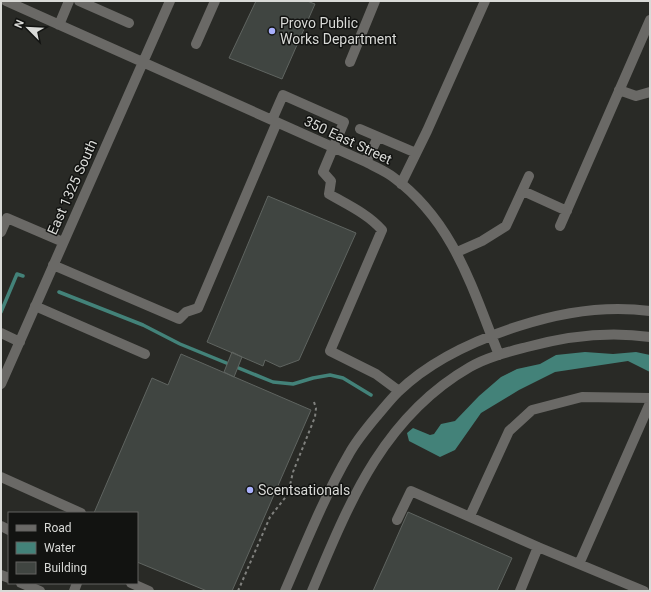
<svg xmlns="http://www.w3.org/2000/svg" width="651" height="592" font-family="Roboto,sans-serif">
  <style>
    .water { fill: #438279 }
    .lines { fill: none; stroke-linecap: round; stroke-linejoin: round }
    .stream { stroke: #438279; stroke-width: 3.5 }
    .building { fill: #404541; stroke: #5f6460 }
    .path { stroke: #80817e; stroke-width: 2; stroke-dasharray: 3 3; stroke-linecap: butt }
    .minor { stroke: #6a6966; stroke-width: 10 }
    .poi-dot { fill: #a9b0fc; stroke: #121311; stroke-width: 1.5 }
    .labels { text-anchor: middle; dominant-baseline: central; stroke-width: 3; stroke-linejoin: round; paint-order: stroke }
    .poi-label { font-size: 14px; fill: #d9dad7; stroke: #121311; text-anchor: start }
    .street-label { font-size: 14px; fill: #d9dad7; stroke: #121311 }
  </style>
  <rect width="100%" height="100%" fill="#292a26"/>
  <path class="water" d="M585,352l28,2 23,-2 14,3v17l-22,-11 -73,11 -36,18 -38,23 -26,37 -15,7 -31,-16 -2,-8 6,-5 17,7 4,-1 7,-10 14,-3 24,-25 22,-19 16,-8 23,-5 16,-9z"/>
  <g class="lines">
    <path class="stream" d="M59,292l84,33 37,19 93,38 20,2 20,-6 17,-3 13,3 28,17
      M1,312l16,-38 6,2"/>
  </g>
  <path class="building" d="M256,1h51l8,3 -33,75 -53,-21z
    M268,196l88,37 -57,127 -19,7 -15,-7 -2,6 -56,-24z
    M232,352l10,5 -8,20 -10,-5z
    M181,354l130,56 -79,181h-25l-70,-29v-49h-43l58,-135 16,7z
    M408,512l104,46 -15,33h-124z"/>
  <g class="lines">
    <path class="path" d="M238,591l32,-74 18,-23 5,-22 22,-55 1,-9 -2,-6"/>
    <path class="minor" d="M6,1l360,161c9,5 19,9 27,15 61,45 79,111 106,178
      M79,1l50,22
      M59,25l10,-24
      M196,44l19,-43
      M350,62l25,-61
      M619,90l17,6 14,-4
      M272,120l11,-25 61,27 -21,50 8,9 -2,13c19,11 39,20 53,36l-52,121 46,23 23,17
      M360,129l56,24
      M366,162l12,-25
      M401,184l26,-53 58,-130
      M523,191l44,20
      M560,226l90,-206
      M1,232l6,-14 56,24
      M457,252l25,-11 24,-15 23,-50
      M53,265l126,54 7,-7 12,-4 79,-186
      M35,306l110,48
      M1,333l19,9
      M1,384l169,-383
      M1,477l80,36
      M470,516l39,-85 23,-21 50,-13 68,1
      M397,520l14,-29 127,56
      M1,526l8,4
      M579,564l71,-161
      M1,575l8,3
      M21,583l19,8
      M131,583l18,8
      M74,591l3,-8
      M285,591c20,-46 39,-94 64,-137 7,-13 17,-25 27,-37 7,-8 14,-17 22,-25 33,-32 77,-52 121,-66 43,-14 86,-21 131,-15
      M312,591c37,-88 71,-174 158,-224 17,-10 38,-15 57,-20 40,-11 82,-16 123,-10
      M520,591l18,-44 106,44"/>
  </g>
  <g class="poi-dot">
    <circle cx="272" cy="31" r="4"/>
    <circle cx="250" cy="490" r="4"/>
  </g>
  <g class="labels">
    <g class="poi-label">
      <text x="280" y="23">Provo Public<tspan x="280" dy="16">Works Department</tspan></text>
      <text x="258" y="490">Scentsationals</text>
    </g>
    <g class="street-label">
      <text transform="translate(348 140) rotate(25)">350 East Street</text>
      <text transform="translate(72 187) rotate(-66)">East 1325 South</text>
    </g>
  </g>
  <rect width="651" height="592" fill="none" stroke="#d9dad7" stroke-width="4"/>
  <rect x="8" y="512" width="130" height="72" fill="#121311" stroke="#626360"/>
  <rect x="16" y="525" width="20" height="6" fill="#6a6966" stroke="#626360"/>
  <text x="44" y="532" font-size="12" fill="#d9dad7">Road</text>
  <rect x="16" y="542" width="20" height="12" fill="#438279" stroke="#626360"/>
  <text x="44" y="552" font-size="12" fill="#d9dad7">Water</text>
  <rect x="16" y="562" width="20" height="12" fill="#404541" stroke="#626360"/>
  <text x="44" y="572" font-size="12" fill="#d9dad7">Building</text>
  <g transform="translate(28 28) rotate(294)" stroke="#121311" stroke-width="3" paint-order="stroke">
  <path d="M0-3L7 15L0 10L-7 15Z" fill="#d9dad7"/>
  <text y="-6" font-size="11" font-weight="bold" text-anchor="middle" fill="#d9dad7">N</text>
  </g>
</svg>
